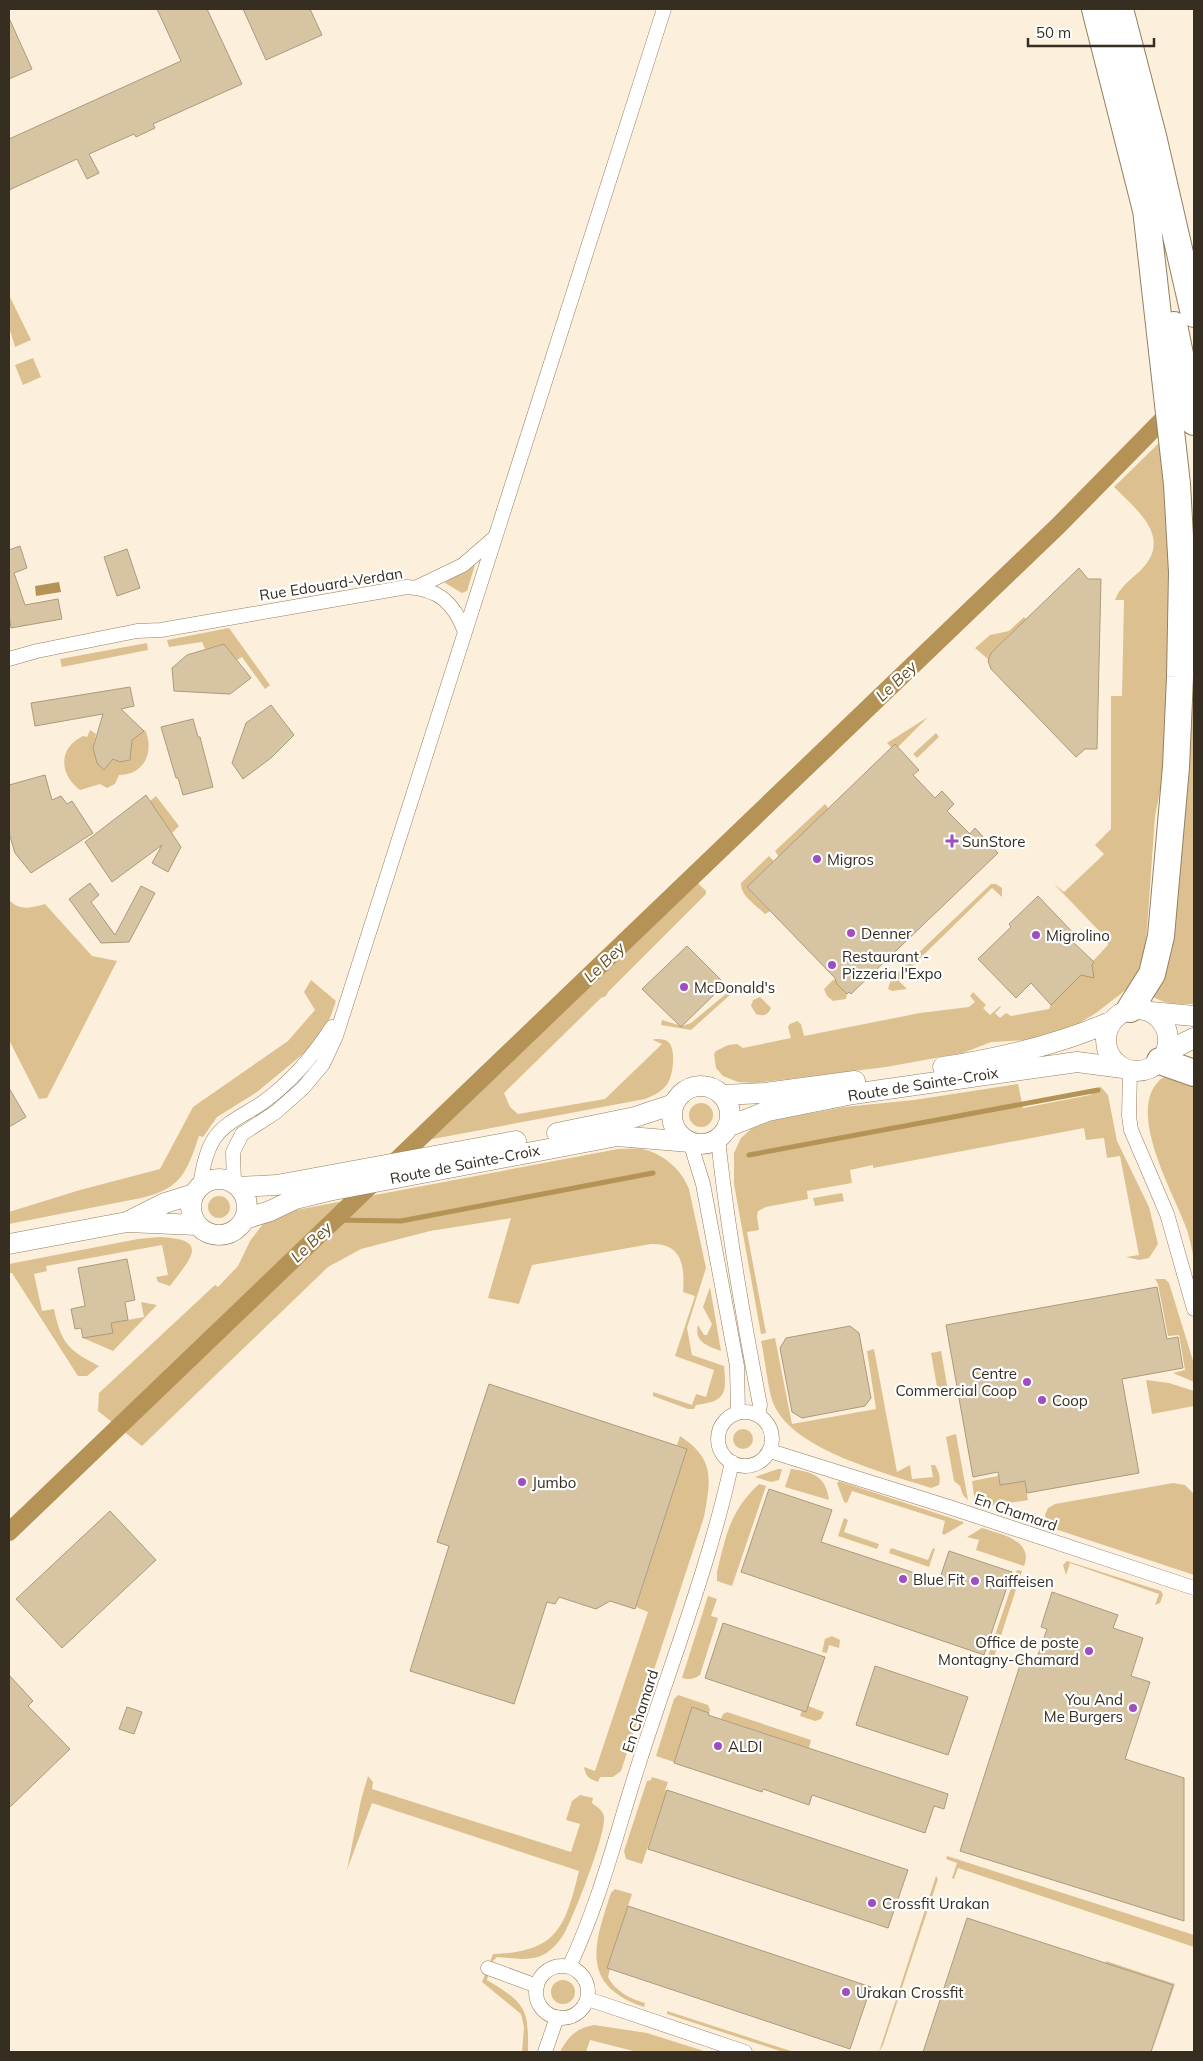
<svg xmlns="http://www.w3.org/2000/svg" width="1203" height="2061" font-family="Mulish,sans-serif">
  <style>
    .green { fill: #ddc090 }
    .water { fill: #b59255 }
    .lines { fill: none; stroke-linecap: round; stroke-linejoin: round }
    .stream { stroke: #b59255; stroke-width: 5 }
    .canal { stroke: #b59255; stroke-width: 18 }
    .building { fill: #d7c4a3; stroke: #ad9a7b }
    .street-casing { stroke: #927f60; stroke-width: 15 }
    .secondary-casing { stroke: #927f60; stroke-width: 21 }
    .highway-casing { stroke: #927f60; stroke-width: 28 }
    .street { stroke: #fff; stroke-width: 14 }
    .secondary { stroke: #fff; stroke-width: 20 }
    .highway { stroke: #fff; stroke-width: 26 }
    .poi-dot { fill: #9e4ebf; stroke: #fff; stroke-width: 2 }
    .labels { text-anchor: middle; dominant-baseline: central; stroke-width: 4.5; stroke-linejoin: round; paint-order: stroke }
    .street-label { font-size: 15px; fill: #352e21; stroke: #fff }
    .poi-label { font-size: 15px; fill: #352e21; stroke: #fff; text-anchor: start }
    .water-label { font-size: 16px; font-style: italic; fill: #674e1f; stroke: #fff }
  </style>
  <rect width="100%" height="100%" fill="#fcf0dc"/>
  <path class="green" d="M9,295l22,45 -16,7 -6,-20z
    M33,358l8,19 -18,8 -8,-20z
    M1160,442l8,75 1,230 -14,69 -10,141 -8,21 -10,11 -31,24 -18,11 -20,9 -31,7 -36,2 -28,11 -77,14 -131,16 -17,-1 -15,-6 -7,-8 -2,-14 2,-3 12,-6 9,-1 6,4 48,-10 -3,-11 2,-3 7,-3 4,3 3,12 116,-23 49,-6 6,-5 -5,-6 3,-4 13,13 -3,3 7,7 10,-9 1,1 -6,6 5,5 6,-5 5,3 38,-7 2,-5 43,-42 -1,-1 15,-16 -2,-7 -52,-54 10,8 35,-33 5,-5 -9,-9 16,-16v-133h11l2,-96h-9c4,-12 16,-21 25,-29 34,-33 -3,-61 -26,-84z
    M1194,534v470c-15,0 -29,1 -42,-8l20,-45 8,-90 8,-319z
    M475,565l-8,26 -5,2 -17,-10v-1z
    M1024,617l2,2 -35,34 -2,7 -14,-12 15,-13 19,-4z
    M229,628l41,57 -5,4 -23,-32 -5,3 -13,-16 -19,5 -3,-7 -33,5 -2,-7z
    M147,643l1,7 -86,17 -2,-8z
    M928,717l-30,30 -6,1 -5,-5z
    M90,730l6,4 -3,14 4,15 16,-4 7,3 9,-1 2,-14 -2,-5 16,-12c10,22 -1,45 -26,45l-4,9 -8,4 -7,-4 -20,6c-21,-16 -22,-42 3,-54l4,1z
    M936,733l3,4 -22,21 -4,-4z
    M156,796l23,30 -7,7 -22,-32z
    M825,804l4,5 -50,48 -4,-6z
    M769,856l5,5 -27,26 23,24 -5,3c-8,-8 -25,-18 -24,-31z
    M695,880l11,11v3l-98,98 -2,4 -5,2 -97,95 6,14 8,7 87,-15 57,-55 -9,-4 2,-1c3,0 9,0 12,2 10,6 6,34 1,42 -5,8 -15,13 -23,16l-223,42z
    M991,884h5l6,4v9l-10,-9 -94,92 9,9 -15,2 -4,-2 3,-10z
    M9,900c11,11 22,8 36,4l47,52 25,5 -70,137 -8,1 -30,-59z
    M834,979l13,15 -1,5 -13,2 -6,-5 -3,-7z
    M311,980l25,21 -6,17 -10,18 -17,18 -46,38 -40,25 -14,20 -4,-1c-12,36 -18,53 -58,62l-132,26v-12l71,-22 80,-21 33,-62 95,-66 27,-31 -11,-18z
    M739,983l-8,11 -40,36 -30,-5 1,-5 20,6 9,-3z
    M760,997l11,11c-3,7 -8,9 -15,6l-5,-8 2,-6z
    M1171,1074l23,11v175c-2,-10 -4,-20 -7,-30 -12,-35 -60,-115 -29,-148 3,-4 9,-6 13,-8z
    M1018,1084l5,24 67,-13 9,-6 1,-3 8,9 9,46 32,66 9,37 -9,14 -10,2 -13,-3 13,-2 -19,-99 -13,2 -3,-20 -18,2 -2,-12 -211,40v-3l-23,5 2,13 -45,8 1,8 -42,8 -8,4 -1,5 2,14 -12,2 19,101 -5,1 -27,-150v-31l7,-15 11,-10 23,-8 69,-13 70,-7z
    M689 1115a12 12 0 1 1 24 0a12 12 0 1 1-24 0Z
    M618,1149c8,0 17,-1 24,0 22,5 39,20 47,40l17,79 -19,60 5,27 32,11c3,29 1,35 -28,39l-2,4h-6l-35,-13v-4l39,13 4,-11 10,3 8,-27 -39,-14 20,-60 -12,-4c2,-26 -1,-49 -32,-48l-119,21 -13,39 -31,-6 23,-80 -81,13 -69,18 -33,18 -186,179 -44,-35 1,-18 116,-108 3,2 20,-21 12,-25 13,-17 16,-9 17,-5z
    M842,1193l2,8 -29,5 -2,-8z
    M208 1207a11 11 0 1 1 22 0a11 11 0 1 1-22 0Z
    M159,1237c52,2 32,21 11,49l-12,-4 -2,-5 12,-2 -6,-30 -116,21 1,5 -13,3 8,37 12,-2c7,34 14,41 45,57l-12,10h-9l-66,-103h-3v-9l129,-25z
    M1155,1279h10l4,4 25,81v18l-21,-9 12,-3 -6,-35 -11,1 -10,-52z
    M710,1287l11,64c-14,-5 -27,-9 -23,-26l6,10h3l5,-11 -9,-17z
    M141,1302l16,3 -44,46 -30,-13 30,-5 -2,-10 33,-6z
    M775,1338l17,86 84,-15 -9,-58 7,-2 23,123 13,-7 2,14 21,-2 -2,-12h4c4,7 6,12 4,20l-8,3c-45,-15 -136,-37 -157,-83 -6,-14 -9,-47 -13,-64z
    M941,1351l8,45 -10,2 -8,-45z
    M1146,1380l23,3 25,8v15l-42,8z
    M733 1439a10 10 0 1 1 20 0a10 10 0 1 1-20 0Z
    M956,1434l12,66 -5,-5 -3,-9 -6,-5 -8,-44z
    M680,1436c35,23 31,43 24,81l-83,254 -8,6h-13l-2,5c-9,-3 -12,-5 -14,-15l11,4 53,-159 -12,-5 51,-158 -10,-4z
    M778,1469h4l-3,11 -8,2 -16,-5z
    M791,1469c22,3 35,7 38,31l-44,-13z
    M998,1476l2,9 25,-4 3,19 -37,6 -16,-4 -3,-21z
    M839,1481l124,41 1,1 -20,12 -2,-2 3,-12 -93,-30 -5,12 -3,-1 -7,-19z
    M1173,1483l12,2 9,9v81l-148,-49 -1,-11 3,-7 7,-4z
    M759,1484l7,2 -34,100 -15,-5v-9c9,-37 13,-61 42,-88z
    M844,1518l4,2 -4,12 35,12 -2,5 -39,-13z
    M982,1528c18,6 52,12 42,38l-48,-16 3,-10 -12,-3z
    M891,1548l37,12 5,-12 2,1 -6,18 -40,-14z
    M1067,1561l94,30 2,4 -3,8 -5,2 4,-11 -89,-31 -4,12 -3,-10z
    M1017,1570l5,1 -28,86 -3,2 -3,-3z
    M708,1596l9,3 -6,17 7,2 -18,57c-6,4 -11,5 -18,3z
    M832,1636l8,4 -1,8 -10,-3 -2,8 -5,-1 3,-13z
    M678,1695l30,10 2,5 -1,3 -17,-5 -18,54 -18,-6 18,-57z
    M808,1706l16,6 -3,7 -6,2 -15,-5 2,-6 4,2z
    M727,1712l84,28 -2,8 -88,-29 2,-5z
    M368,1776l5,6 -1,7 199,63 9,-28 -14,-4 6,-19 8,-6 13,3 -1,5c5,4 11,7 12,14 2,17 -29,96 -38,113 -4,8 -10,16 -17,21 -14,12 -36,7 -52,6l-5,5 -5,18c38,23 42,28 41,72h-6l2,-25 -3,-13 -39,-32 11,-28c64,-2 72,-26 86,-83l-207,-68 -25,67 14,-70z
    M652,1777l16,5 -3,8 2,1 -25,73 -16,-5 -2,-8 23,-70 4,-1z
    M947,1856l247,79v12l-236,-79 -4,11 -2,-1 5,-15 -11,-4z
    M936,1876l2,3 -55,166 -4,7z
    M615,1889l17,5 -25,73 3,2 -2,8c7,14 22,22 37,26l-1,4c-65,-22 -50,-63 -33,-114z
    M1106,1961l69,23 -23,68 21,-67 -67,-21z
    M551 1992a12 12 0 1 1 24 0a12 12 0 1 1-24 0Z
    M667,2011l127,41h-11l-116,-38z
    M594,2025l53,8 60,19h-70l-47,-12 -4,12h-26c8,-15 16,-24 34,-27z"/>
  <path class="water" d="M59,582l2,10 -25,4 -1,-10z"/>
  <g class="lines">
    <path class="stream" d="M749,1155l349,-65
      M336,1220l65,1 252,-48"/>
    <path class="canal" d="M9,1532l1050,-1007 114,-116"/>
  </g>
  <path class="building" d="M157,9h50l35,75 -89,40 2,4 -19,9 -2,-3 -45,20 10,19 -12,6 -10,-20 -68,31v-51l172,-78z
    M243,9h67l12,26 -56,25z
    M9,18l23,51 -23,10z
    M20,546l7,22 -13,5 11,32 33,-6 4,20 -51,9 -2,-13v-65z
    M127,549l13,39 -23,8 -13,-39z
    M1079,568l9,11h13l-4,170h-12l-9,8 -85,-88 -3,-8 3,-8z
    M224,644l27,34 -21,16 -56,-3 -2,-23 15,-13z
    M130,687l4,19 -13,3 23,22 -12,9 -2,20 -10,2 -7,-3 -9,11 -7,-7 -4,-15 10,-34 -68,12 -4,-23z
    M271,705l23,30 -23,23 -28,21 -11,-16 14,-40z
    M193,719l5,18h2l13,50 -30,8 -5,-17h-2l-15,-51z
    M895,744l24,26 -6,5 22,23 7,-7 12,13 -7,7 23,23 5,-6 23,25 -147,141 -2,-2 -2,2 -10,-10 -2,-6 -88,-91z
    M45,775l7,25 9,-4 6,8 5,-3 21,32 -62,40 -16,-20 -6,-20v-48z
    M146,795l35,52 -13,25 -16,-9 10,-18 -50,37 -27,-40z
    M90,883l9,12 -8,7 24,33 26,-49 14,7 -26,49 -28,1 -32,-44z
    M1038,896l41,43 -5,4 20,19 -2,3 2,13 -13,-3 -30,30 -20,-22 -15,15 -38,-39 33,-32 -2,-3z
    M687,946l38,38 -44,43 -39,-38z
    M9,1088l17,29 -17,10z
    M127,1259l8,41 -10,2 3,18 -17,3 2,10 -30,5 -2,-10 -6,1 -4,-20 14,-3 -7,-38z
    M1157,1287l10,52 11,-2 5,31 -61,11 17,94 -112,20 -2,-12 -25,4 -2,-13 -25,5 -27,-152z
    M850,1326l9,7 12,65 -6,8 -63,12 -10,-6 -12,-64 6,-10z
    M489,1384l198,65 -52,160 -25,-8 -14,8 -37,-12 -4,7 -8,-2 -33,102 -104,-33 39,-125 -12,-4z
    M769,1489l63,21 -11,32 118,39 10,-30 63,21 -28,83 -243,-83z
    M110,1511l46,49 -94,88 -46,-49z
    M1052,1592l66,23 -5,13 30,10 -12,38 19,6 -25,77 59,19v143l-224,-70 62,-192 13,5 12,-35 -6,-2z
    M723,1623l102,34 -19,55 -101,-34z
    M875,1666l93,31 -20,58 -92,-30z
    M9,1675l24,26 -5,5 42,43 -61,59z
    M127,1707l15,5 -8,22 -15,-5z
    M692,1707l17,6 -1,2 240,79 -4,15 -10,-3 -9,27 -113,-38 -3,10 -46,-16 -1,3 -88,-29z
    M667,1790l241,80 -20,58 -240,-79z
    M628,1906l243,81 -21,62 -243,-81z
    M967,1918l206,67 -22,67h-228z"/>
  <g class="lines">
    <g class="street-casing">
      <path id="street" d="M415,588l48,-23 31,-27
        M9,659l28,-8 100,-20 24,-1 246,-43c32,2 47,16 58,45
        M1130,1071l-1,45 2,14 36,84 27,95
        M718,1138c9,90 25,179 42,267l-2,10
        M690,1142l13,42 34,182 1,47
        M234,1184l-1,-32 9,-18 34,-22 27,-24 20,-24 13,-28 328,-1027
        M200,1187c2,-16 5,-34 14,-48 11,-17 32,-25 48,-36 28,-20 52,-48 70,-76
        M718 1439a27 27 0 1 1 54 0a27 27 0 1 1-54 0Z
        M770,1451l179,56 245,81
        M536 1992a26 26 0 1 1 52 0a26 26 0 1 1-52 0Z
        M569,1967c31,-65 48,-136 70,-204 32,-100 71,-199 93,-301
        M488,1968l49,18
        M588,1999l157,53
        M545,2052l12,-35"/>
    </g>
    <g class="secondary-casing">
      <path id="secondary" d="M1106 1040a31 31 0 1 1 62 0a31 31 0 1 1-62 0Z
        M1151,1012l43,4
        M1166,1052l28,-14
        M943,1067c57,-9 116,-22 169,-46
        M672 1115a29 29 0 1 1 58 0a29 29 0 1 1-58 0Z
        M722,1095l43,-2 90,-12
        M727,1127l41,-16 85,-17 224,-32 46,6
        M557,1133l78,-16 39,-13
        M191 1207a28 28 0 1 1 56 0a28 28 0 1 1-56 0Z
        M239,1187l38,-2 239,-44
        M245,1219l25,-8 25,-12 33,-8 289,-55 73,6
        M127,1222l38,-19 29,-9
        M9,1244l118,-22 70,3"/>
    </g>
    <g class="highway-casing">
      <path id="highway" d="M1095,9l55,217
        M1120,9l33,127 41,178
        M1174,325l20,97
        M1130,1009l22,-35 9,-38 15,-169 4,-90 2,-105 -5,-88 -31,-275
        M1160,1061l34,12"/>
    </g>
    <use href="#street" class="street"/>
    <use href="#secondary" class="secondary"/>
    <use href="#highway" class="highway"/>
  </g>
  <g class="poi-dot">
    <path d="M949.5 833.5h5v5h5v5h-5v5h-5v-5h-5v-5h5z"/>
    <circle cx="817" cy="859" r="5"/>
    <circle cx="851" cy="933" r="5"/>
    <circle cx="1036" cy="935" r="5"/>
    <circle cx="832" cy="965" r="5"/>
    <circle cx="684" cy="987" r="5"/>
    <circle cx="1027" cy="1382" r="5"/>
    <circle cx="1042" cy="1400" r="5"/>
    <circle cx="522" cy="1482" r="5"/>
    <circle cx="903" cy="1579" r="5"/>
    <circle cx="975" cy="1581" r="5"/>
    <circle cx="1089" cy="1651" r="5"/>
    <circle cx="1133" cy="1708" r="5"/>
    <circle cx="718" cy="1746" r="5"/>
    <circle cx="872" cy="1903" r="5"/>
    <circle cx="846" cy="1992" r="5"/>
  </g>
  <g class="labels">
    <g class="street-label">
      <text transform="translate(331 584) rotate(-9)">Rue Edouard-Verdan</text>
      <text transform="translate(923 1084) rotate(-9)">Route de Sainte-Croix</text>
      <text transform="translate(465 1164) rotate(-11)">Route de Sainte-Croix</text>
      <text transform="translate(1016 1512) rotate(19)">En Chamard</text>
      <text transform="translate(640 1711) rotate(-72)">En Chamard</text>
    </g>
    <g class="poi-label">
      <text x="962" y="841">SunStore</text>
      <text x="827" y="859">Migros</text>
      <text x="861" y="933">Denner</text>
      <text x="1046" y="935">Migrolino</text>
      <text x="842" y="956">Restaurant -<tspan x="842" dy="17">Pizzeria l'Expo</tspan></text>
      <text x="694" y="987">McDonald's</text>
      <text x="1017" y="1373" text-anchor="end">Centre<tspan x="1017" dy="17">Commercial Coop</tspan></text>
      <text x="1052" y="1400">Coop</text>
      <text x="532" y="1482">Jumbo</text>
      <text x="913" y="1579">Blue Fit</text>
      <text x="985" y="1581">Raiffeisen</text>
      <text x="1079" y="1642" text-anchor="end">Office de poste<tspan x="1079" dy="17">Montagny-Chamard</tspan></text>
      <text x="1123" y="1699" text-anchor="end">You And<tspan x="1123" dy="17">Me Burgers</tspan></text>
      <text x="728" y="1746">ALDI</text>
      <text x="882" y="1903">Crossfit Urakan</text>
      <text x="856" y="1992">Urakan Crossfit</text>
    </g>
    <g class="water-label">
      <text transform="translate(896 681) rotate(-44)">Le Bey</text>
      <text transform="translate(604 962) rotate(-44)">Le Bey</text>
      <text transform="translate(311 1242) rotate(-44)">Le Bey</text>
    </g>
  </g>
  <rect width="1203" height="2061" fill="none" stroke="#352e21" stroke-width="20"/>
  <path d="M1028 38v8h126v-8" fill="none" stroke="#352e21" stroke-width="2.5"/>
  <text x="1036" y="38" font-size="15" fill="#352e21" stroke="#ffffff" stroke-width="4" paint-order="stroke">50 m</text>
</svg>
